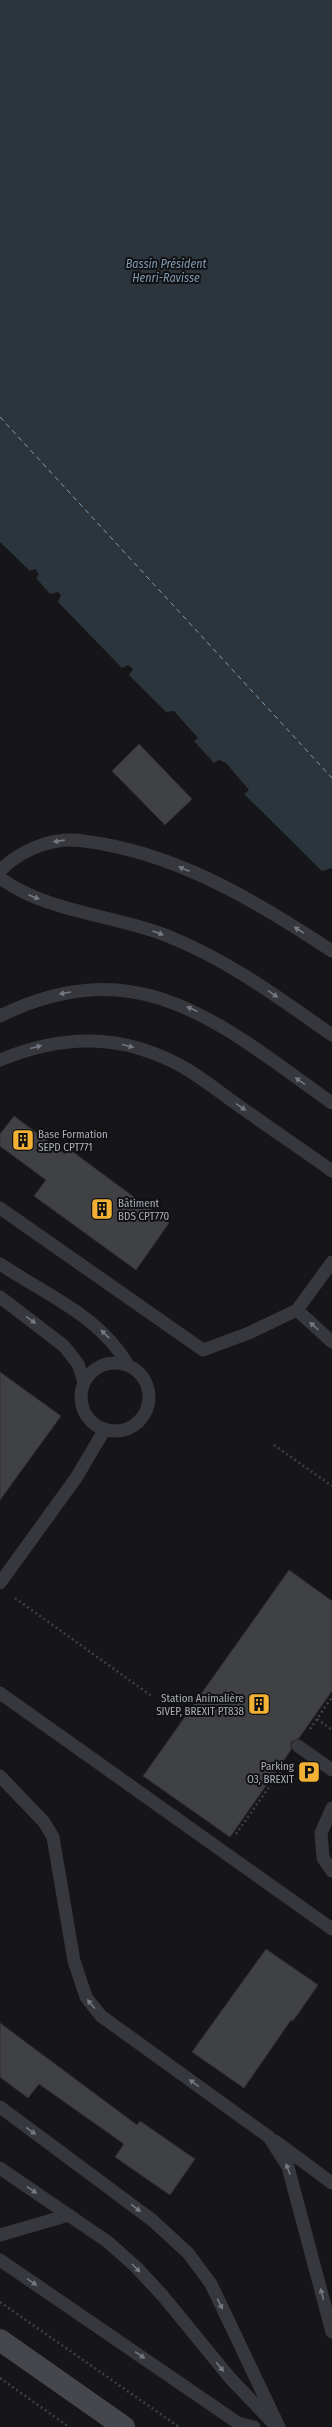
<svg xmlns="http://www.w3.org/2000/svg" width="332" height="2427" font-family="'Fira Sans Condensed',sans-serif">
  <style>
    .water { fill: #2c353c }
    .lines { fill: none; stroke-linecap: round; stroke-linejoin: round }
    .ferry { stroke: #7f9bb3; stroke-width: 1; stroke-dasharray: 5 4; stroke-linecap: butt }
    .building { fill: #404145; stroke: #303034 }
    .path { stroke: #3d3f44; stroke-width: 2.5; stroke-dasharray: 2 3; stroke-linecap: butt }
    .lane { stroke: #37383d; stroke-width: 13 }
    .secondary { stroke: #45474d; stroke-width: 22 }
    .oneway { fill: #757881 }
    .labels { text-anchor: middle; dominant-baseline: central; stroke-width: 4; stroke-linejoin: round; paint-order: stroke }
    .poi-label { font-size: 11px; fill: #a8adb8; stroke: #111113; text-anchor: start }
    .water-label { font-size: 12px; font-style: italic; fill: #7f9bb3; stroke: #111113 }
  </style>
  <rect width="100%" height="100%" fill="#161618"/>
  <path class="water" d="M0,0h332v868l-10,3 -78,-77 5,-4 -23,-27 -7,-3 -5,3 -20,-22 4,-3 -24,-27 -8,1 -37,-37 4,-6 -5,-4 -6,3 -64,-66 3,-7 -3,-3 -8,2 -14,-16 3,-4 -4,-5 -5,2 -30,-29z"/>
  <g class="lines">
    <path class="ferry" d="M0,417l332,361"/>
  </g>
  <path class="building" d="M139,744l53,55 -27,26 -53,-54z
    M14,1116l51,38 4,-5 100,74 -33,47 -102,-74 12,-16 -46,-34v-12z
    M0,1372l61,44 -61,84z
    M289,1570l43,31v90l-33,47 -8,4v8l-61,87 -87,-61z
    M266,1949l52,36 -25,36 -2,-1 -47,68 -52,-36z
    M0,2023l137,102 3,-4 55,38 -25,36 -55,-38 9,-13 -85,-60 -11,14 -28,-21z"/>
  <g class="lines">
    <path class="path" d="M274,1445l58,41
      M15,1598l138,99
      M317,1719l15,11
      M310,1729l22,-32
      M236,1834l50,-71
      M0,2302l179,125
      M0,2378l69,49"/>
    <path class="lane" d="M0,871c14,-15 37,-27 58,-30 15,-3 31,1 45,3 84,15 159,61 229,107
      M0,878c49,35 110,36 165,57 62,24 114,63 167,100
      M0,1016c140,-69 223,10 332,87
      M0,1060c63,-26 122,-27 183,7 18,10 35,24 52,36 32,23 65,45 97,68
      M0,1208l203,142 46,-17 48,-23 35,-48
      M0,1264c46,31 99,51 128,101
      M0,1297l64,49 14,18 6,18
      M297,1310l35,32
      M81 1397a34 34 0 1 1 68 0a34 34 0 1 1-68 0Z
      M0,1583l76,-105 29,-49
      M0,1693l332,236
      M298,1746l34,24
      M0,1776l44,46 9,15 21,124 12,36 15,19 168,121 19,30 44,165
      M332,1808l-11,25 2,25 9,13
      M0,2107l152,113 36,33 23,31 68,143
      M275,2141l57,42
      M0,2168l108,74 28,25 27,29 67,82 43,45
      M0,2235l69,-20
      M0,2260l238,163 16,4"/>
    <path class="secondary" d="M0,2340l124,87"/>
  </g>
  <defs><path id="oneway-solid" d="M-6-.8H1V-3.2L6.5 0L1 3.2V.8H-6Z"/></defs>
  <g class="oneway">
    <use href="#oneway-solid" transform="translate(59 841) rotate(171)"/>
    <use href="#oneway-solid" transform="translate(184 869) rotate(-158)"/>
    <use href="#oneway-solid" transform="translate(34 897) rotate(23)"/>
    <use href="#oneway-solid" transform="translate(299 930) rotate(-148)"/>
    <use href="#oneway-solid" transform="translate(158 933) rotate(20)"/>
    <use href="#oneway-solid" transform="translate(65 993) rotate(170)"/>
    <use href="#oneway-solid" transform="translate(273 994) rotate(35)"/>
    <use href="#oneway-solid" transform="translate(192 1009) rotate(-156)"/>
    <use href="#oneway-solid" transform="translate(128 1046) rotate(14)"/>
    <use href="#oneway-solid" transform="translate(36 1047) rotate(-15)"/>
    <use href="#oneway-solid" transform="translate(300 1081) rotate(-145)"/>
    <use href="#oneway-solid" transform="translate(241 1107) rotate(35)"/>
    <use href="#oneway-solid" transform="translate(31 1320) rotate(36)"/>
    <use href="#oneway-solid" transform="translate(314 1326) rotate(-138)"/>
    <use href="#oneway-solid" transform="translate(105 1334) rotate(-136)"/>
    <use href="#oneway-solid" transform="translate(91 2004) rotate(-130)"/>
    <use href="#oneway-solid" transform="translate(194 2083) rotate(-144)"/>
    <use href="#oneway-solid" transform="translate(31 2131) rotate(36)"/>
    <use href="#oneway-solid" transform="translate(288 2169) rotate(-111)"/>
    <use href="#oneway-solid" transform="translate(32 2190) rotate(34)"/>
    <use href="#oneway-solid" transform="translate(136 2208) rotate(37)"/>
    <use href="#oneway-solid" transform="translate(136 2268) rotate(45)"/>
    <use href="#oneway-solid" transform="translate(32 2282) rotate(34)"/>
    <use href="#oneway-solid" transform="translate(322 2294) rotate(-105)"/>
    <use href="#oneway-solid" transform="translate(220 2304) rotate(64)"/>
    <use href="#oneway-solid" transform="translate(140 2355) rotate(34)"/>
    <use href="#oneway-solid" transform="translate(220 2367) rotate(51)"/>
  </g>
  <defs>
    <g id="building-square" transform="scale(1.15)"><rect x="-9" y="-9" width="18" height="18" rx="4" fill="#f2b134" stroke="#111113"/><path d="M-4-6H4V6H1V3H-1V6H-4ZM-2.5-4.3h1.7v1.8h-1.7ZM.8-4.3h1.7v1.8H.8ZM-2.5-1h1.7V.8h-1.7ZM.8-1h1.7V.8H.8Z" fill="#111"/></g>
    <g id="parking-square" transform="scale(1.15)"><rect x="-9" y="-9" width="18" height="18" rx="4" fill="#f2b134" stroke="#111113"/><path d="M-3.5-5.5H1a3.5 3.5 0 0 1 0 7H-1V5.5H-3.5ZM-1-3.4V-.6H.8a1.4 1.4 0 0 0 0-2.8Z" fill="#111"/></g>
  </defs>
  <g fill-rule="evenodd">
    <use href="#building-square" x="23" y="1140"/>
    <use href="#building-square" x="102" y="1209"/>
    <use href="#building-square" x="259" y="1704"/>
    <use href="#parking-square" x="309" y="1772"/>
  </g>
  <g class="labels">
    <g class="poi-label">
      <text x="38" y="1134">Base Formation<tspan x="38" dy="13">SEPD CPT771</tspan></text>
      <text x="118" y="1203">Bâtiment<tspan x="118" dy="13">BDS CPT770</tspan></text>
      <text x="244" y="1698" text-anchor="end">Station Animalière<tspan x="244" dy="13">SIVEP, BREXIT PT838</tspan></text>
      <text x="294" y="1766" text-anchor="end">Parking<tspan x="294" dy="13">O3, BREXIT</tspan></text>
    </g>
    <g class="water-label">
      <text x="166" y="264">Bassin Président<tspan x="166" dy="14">Henri-Ravisse</tspan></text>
    </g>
  </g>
</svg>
